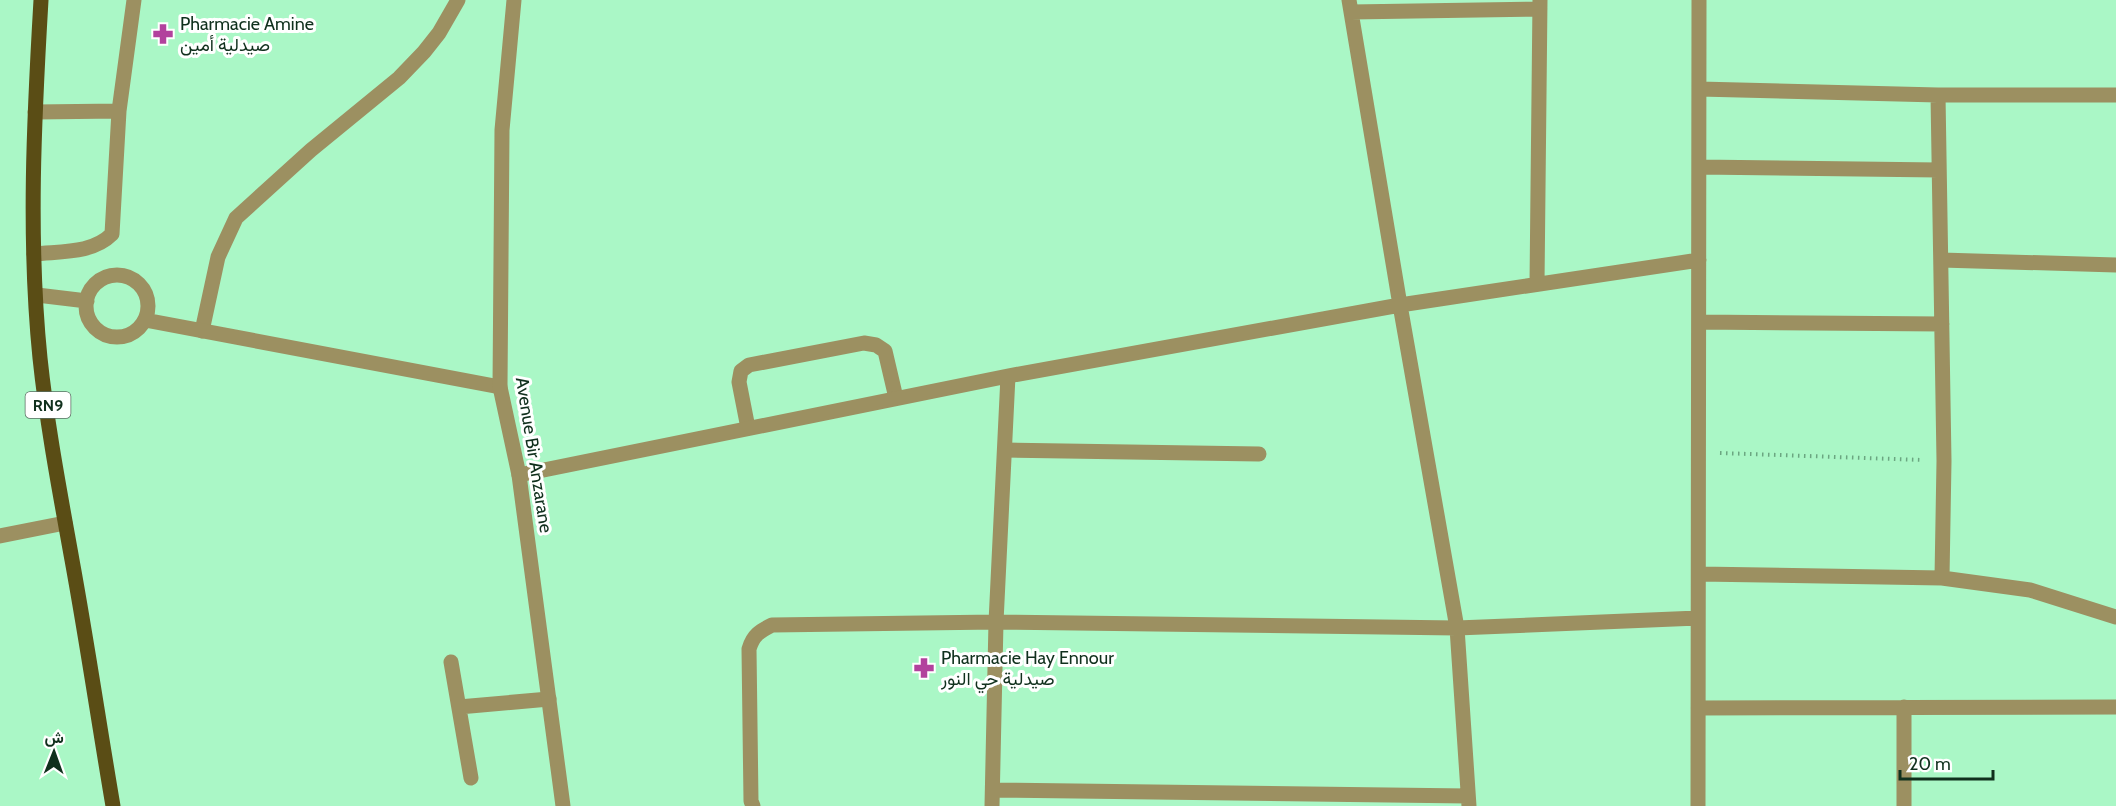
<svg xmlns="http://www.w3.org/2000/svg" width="2116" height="806" font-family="Cabin,Vazirmatn,sans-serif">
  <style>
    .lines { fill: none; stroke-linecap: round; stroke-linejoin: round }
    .path { stroke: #6ba681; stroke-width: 4; stroke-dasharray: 1.5 4.5; stroke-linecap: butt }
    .service { stroke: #9c9061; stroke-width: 15 }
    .minor { stroke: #9c9061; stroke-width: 15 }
    .tertiary { stroke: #9c9061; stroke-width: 15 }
    .primary { stroke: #5a4d15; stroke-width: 15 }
    .labels { text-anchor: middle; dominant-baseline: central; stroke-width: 6; stroke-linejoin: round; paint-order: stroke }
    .shield { fill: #fff; stroke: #586e61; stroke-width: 1.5 }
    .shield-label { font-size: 16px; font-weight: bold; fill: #10301d }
    .poi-label { font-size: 18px; fill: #10301d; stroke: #fff; text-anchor: start }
    .street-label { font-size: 18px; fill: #10301d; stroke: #fff }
  </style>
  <rect width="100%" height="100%" fill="#aaf7c6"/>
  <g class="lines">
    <path class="path" d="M1720,453l203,7"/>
    <path class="service" d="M202,331l16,-74 18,-39 75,-68 88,-72 25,-26 15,-19 19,-33
      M748,428l-9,-46 2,-11 8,-6 115,-22 12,2 9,6 11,47
      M1005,450l254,4
      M451,662l20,116
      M459,707l90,-8"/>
    <path class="minor" d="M1349,0l51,305 57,323 12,178
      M1351,12l189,-3
      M1699,89l239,6h178
      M1938,95l6,366 -2,117
      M35,112l84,-1
      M1699,167l240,3
      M34,254c27,-3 58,0 78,-20l7,-123 15,-111
      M1941,260l175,5
      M86 306a31 31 0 1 1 62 0a31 31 0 1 1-62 0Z
      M1537,284l3,-284
      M37,295l50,6
      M145,320l355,67
      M1699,322l243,2
      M519,475l489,-99 392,-71 299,-45
      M1699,574l243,4 88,12 86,27
      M1904,707v99
      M1698,708l418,-1
      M993,790l475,6
      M753,806l-2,-5 -2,-152c4,-14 11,-18 23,-24l224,-3 461,6 241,-10
      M992,806l4,-184 12,-246
      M1698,806l1,-806"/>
    <path class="tertiary" d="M514,0l-12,130 -2,257 19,88 44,331
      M0,536l65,-13"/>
    <path class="primary" d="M41,0c-7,119 -13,239 -1,358 7,67 20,135 32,202 15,82 27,164 41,246"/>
  </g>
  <defs>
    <g id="pharmacy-bare" transform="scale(1.62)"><path d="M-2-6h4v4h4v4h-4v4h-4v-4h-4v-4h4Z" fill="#b2419d" stroke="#fff" stroke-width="2.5" paint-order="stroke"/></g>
  </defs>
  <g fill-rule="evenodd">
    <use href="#pharmacy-bare" x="163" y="34"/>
    <use href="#pharmacy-bare" x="924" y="668"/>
  </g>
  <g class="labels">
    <rect class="shield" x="25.5" y="392" width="45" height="26" rx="4.5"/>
    <g class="shield-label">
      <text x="48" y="405">RN9</text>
    </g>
    <g class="poi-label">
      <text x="180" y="24">Pharmacie Amine<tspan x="180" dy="21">صيدلية أمين</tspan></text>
      <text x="941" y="658">Pharmacie Hay Ennour<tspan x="941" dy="21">صيدلية حي النور</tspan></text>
    </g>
    <g class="street-label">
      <text transform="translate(534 455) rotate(81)">Avenue Bir Anzarane</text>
    </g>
  </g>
  <g transform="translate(54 752) rotate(1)" stroke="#ffffff" stroke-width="4.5" paint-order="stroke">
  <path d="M0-4.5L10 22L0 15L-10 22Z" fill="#10301d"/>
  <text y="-9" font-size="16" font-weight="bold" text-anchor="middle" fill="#10301d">ش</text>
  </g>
  <path d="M1900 770v9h93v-9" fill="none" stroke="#10301d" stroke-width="3"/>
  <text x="1909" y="770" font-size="18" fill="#10301d" stroke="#ffffff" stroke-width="4.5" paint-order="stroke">20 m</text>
</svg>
